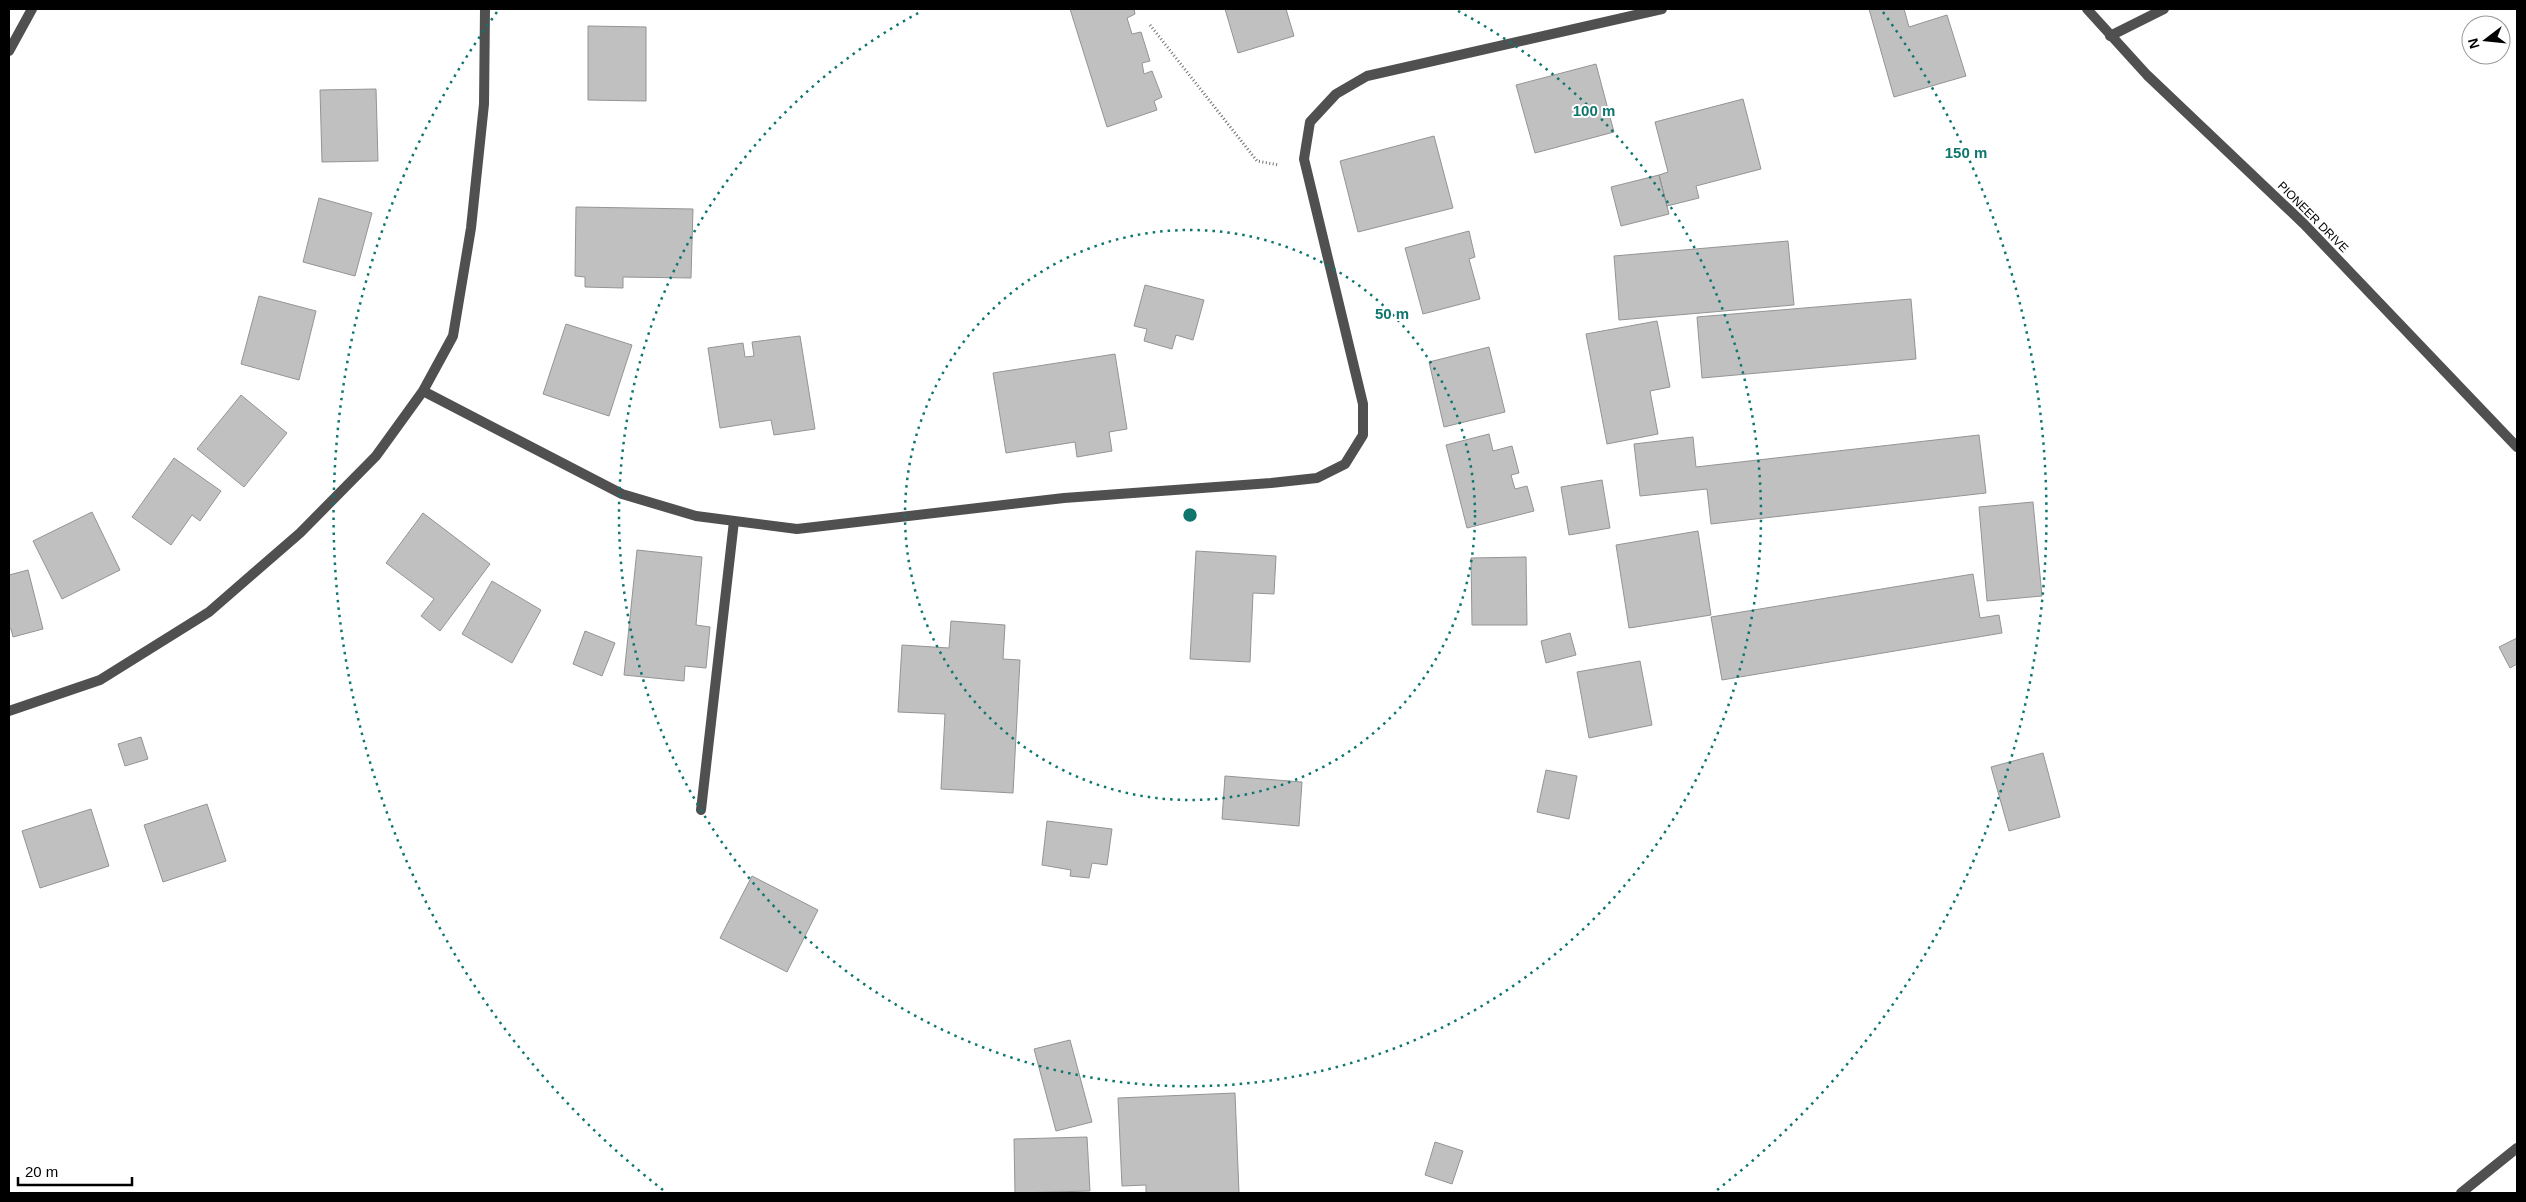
<svg xmlns="http://www.w3.org/2000/svg" width="2526" height="1202" font-family="Helvetica,sans-serif">
  <style>
    .building { fill: #c0c0c0; stroke: #949494 }
    .lines { fill: none; stroke-linecap: round; stroke-linejoin: round }
    .path { stroke: #727272; stroke-width: 3; stroke-dasharray: 1 2.5; stroke-linecap: butt }
    .minor { stroke: #505050; stroke-width: 10 }
    .tertiary { stroke: #505050; stroke-width: 10 }
    .ring { fill: none; stroke: #0f766e; stroke-width: 2.5; stroke-dasharray: 2.5 5 }
    .labels { text-anchor: middle; dominant-baseline: central; stroke-width: 4; stroke-linejoin: round; paint-order: stroke }
    .street-label { font-size: 12px; fill: #000; stroke: #fff }
    .centre { fill: #0f766e; stroke: #fff; stroke-width: 2.5 }
    .ring-label { font-size: 15px; text-anchor: middle; font-weight: bold; fill: #0f766e; stroke: #fff; stroke-width: 4; stroke-linejoin: round; paint-order: stroke }
  </style>
  <rect width="100%" height="100%" fill="#fff"/>
  <path class="building" d="M1070,9h64l1,5 -8,4 5,16 9,-2 9,29 -8,2 2,11 8,-3 10,26 -8,4 3,9 -50,17z
    M1225,9h61l8,27 -56,17z
    M1869,9h35l5,18 38,-12 19,61 -72,21z
    M588,26l58,1v74l-58,-1z
    M1596,64l18,68 -79,21 -19,-68z
    M376,89l2,72 -56,1 -2,-72z
    M1743,99l18,70 -65,17 3,12 -32,8 -8,-31 9,-3 -13,-50z
    M1434,136l19,72 -95,24 -18,-71z
    M1659,175l10,39 -48,12 -10,-39z
    M319,198l53,15 -17,63 -52,-14z
    M576,207l117,2 -2,69 -68,-1v11l-38,-1v-10l-10,-1z
    M1469,231l6,26 -6,2 11,40 -57,15 -18,-66z
    M1788,241l6,64 -175,15 -5,-64z
    M1145,285l59,15 -11,40 -17,-5 -4,14 -28,-8 3,-12 -13,-3z
    M259,296l57,15 -17,69 -58,-16z
    M1911,299l5,60 -214,19 -5,-61z
    M1657,321l13,66 -20,4 8,43 -51,10 -21,-110z
    M566,324l66,21 -23,71 -66,-22z
    M800,336l15,93 -41,6 -3,-15 -51,8 -12,-80 35,-5 2,14 9,-1 -2,-14z
    M1489,347l16,65 -61,15 -15,-65z
    M1115,354l12,75 -18,3 3,19 -35,6 -2,-15 -69,11 -13,-80z
    M241,395l46,38 -43,54 -47,-38z
    M1489,434l4,17 19,-5 7,27 -8,2 4,14 12,-3 7,25 -67,17 -21,-83z
    M1979,435l7,58 -275,31 -4,-35 -67,7 -6,-52 59,-7 3,30z
    M174,458l47,33 -21,30 -8,-6 -21,30 -39,-28z
    M1602,480l8,48 -41,7 -8,-48z
    M2033,502l9,94 -55,5 -8,-94z
    M92,512l28,58 -58,29 -29,-58z
    M423,513l67,51 -50,67 -19,-15 13,-17 -48,-36z
    M1698,531l13,84 -82,13 -13,-83z
    M637,550l65,7 -6,68 14,2 -4,41 -21,-2 -1,15 -60,-6z
    M1196,551l80,5 -2,38 -21,-1 -3,69 -60,-3z
    M1526,557l1,68h-55l-1,-67z
    M28,570l15,59 -30,8 -2,-8h-2v-54z
    M1973,574l7,44 19,-3 3,18 -280,47 -11,-63z
    M492,581l49,29 -29,53 -50,-29z
    M951,621l54,4 -2,34 17,1 -7,133 -72,-4 4,-75 -47,-2 4,-67 47,3z
    M585,631l30,12 -13,33 -29,-12z
    M1570,633l6,22 -30,8 -5,-22z
    M2517,638v26l-7,4 -11,-21z
    M1640,661l12,64 -63,13 -12,-66z
    M141,737l7,22 -23,7 -7,-22z
    M2043,753l17,64 -51,14 -18,-64z
    M1546,770l31,6 -8,43 -32,-7z
    M1225,776l77,6 -3,44 -77,-7z
    M207,804l19,57 -63,21 -19,-57z
    M91,809l18,57 -69,22 -18,-57z
    M1047,821l65,8 -5,36 -15,-2 -3,15 -19,-2 1,-6 -29,-5z
    M752,876l66,34 -31,62 -67,-34z
    M1070,1040l22,82 -36,9 -22,-82z
    M1235,1093l4,100h-93v-8l-24,1 -4,-88z
    M1087,1137l3,54 -75,2 -1,-54z
    M1435,1142l28,9 -11,33 -27,-9z"/>
  <g class="lines">
    <path class="path" d="M1150,25l107,136 22,4"/>
    <path class="minor" d="M2110,36l54,-27
      M9,51l23,-42
      M423,391l199,103 74,22 101,13 267,-31 207,-15 46,-5 28,-14 18,-29v-31l-59,-245 6,-37 26,-28 31,-18 295,-67
      M9,711l91,-31 109,-68 91,-79 76,-77 47,-65 30,-55 18,-108 13,-124 1,-95
      M701,810l33,-289
      M2461,1193l56,-45"/>
    <path class="tertiary" d="M2087,9l60,66 157,149 213,223"/>
  </g>
  <g class="ring">
    <circle cx="1190" cy="515" r="285"/>
    <path d="M1458 11A571 571 0 1 1 922 11"/>
    <path d="M663 1190A856 856 0 0 1 497 12M1883 12A856 856 0 0 1 1717 1190"/>
  </g>
  <g class="labels">
    <g class="street-label">
      <text transform="translate(2313 217) rotate(45)">PIONEER DRIVE</text>
    </g>
  </g>
  <circle cx="1190" cy="515" r="8" class="centre"/>
  <g class="ring-label">
    <text x="1594" y="116">100 m</text>
    <text x="1966" y="158">150 m</text>
    <text x="1392" y="319">50 m</text>
  </g>
  <rect width="2526" height="1202" fill="none" stroke="#000000" stroke-width="20"/>
  <g transform="translate(2486 40) rotate(254)"><circle r="24" fill="#ffffff" stroke="#999999"/>
  <path d="M0-4L9 19L0 12L-9 19Z" fill="#000000"/>
  <text y="-8" font-size="14" font-weight="bold" text-anchor="middle" fill="#000000">N</text>
  </g>
  <path d="M18 1177v8h114v-8" fill="none" stroke="#000000" stroke-width="2.5"/>
  <text x="25" y="1177" font-size="15" fill="#000000" stroke="#ffffff" stroke-width="4" paint-order="stroke">20 m</text>
</svg>
